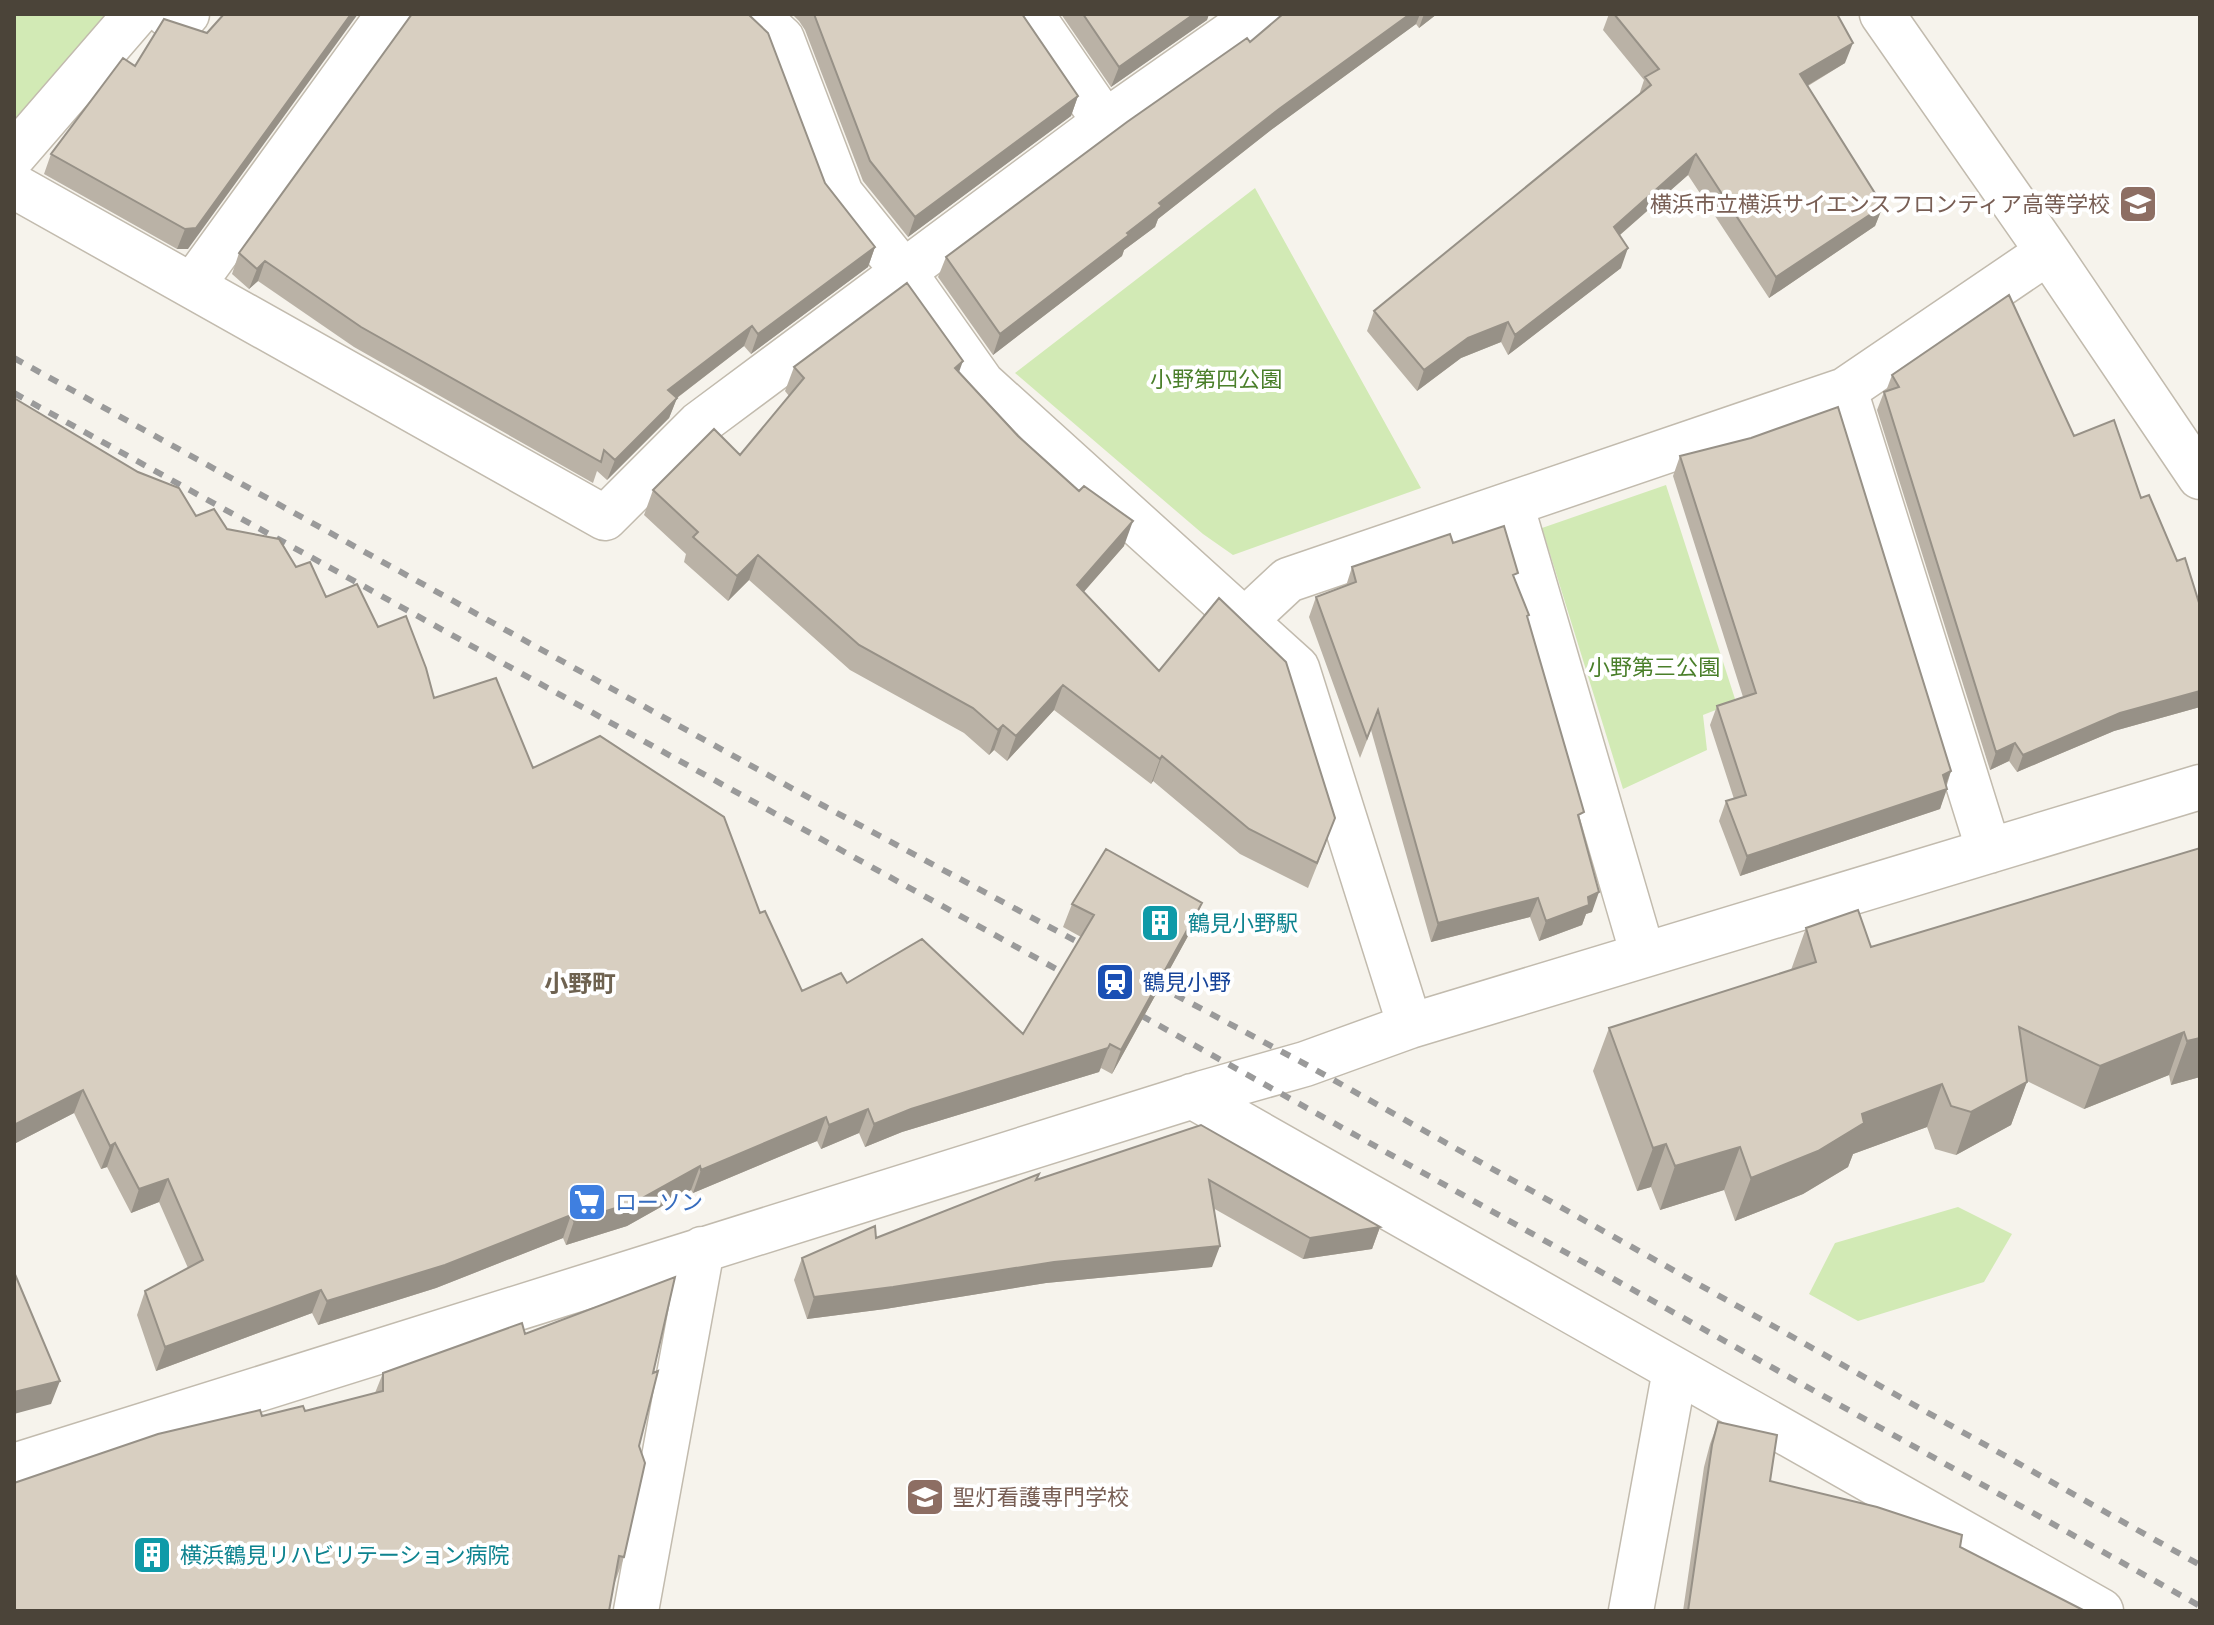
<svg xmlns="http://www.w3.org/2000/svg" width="2214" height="1625" font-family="'DejaVu Sans','Noto Sans JP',sans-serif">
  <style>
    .green { fill: #d2eab5 }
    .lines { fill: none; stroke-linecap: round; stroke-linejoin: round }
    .minor-casing { stroke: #c2bbae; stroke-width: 47 }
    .minor { stroke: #fff; stroke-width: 44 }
    .rail { stroke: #9a9a9a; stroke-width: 6; stroke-dasharray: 10 10; stroke-linecap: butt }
    .wall { fill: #bab2a6 }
    .shaded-wall { fill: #979187 }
    .building { fill: #d8cfc1; stroke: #979187; stroke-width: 2 }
    .labels { text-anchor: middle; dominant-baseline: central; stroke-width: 8; stroke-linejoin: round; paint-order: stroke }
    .education-label { font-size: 22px; fill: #785e54; stroke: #fff; text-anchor: end }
    .park-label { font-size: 22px; fill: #4a7f2a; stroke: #fff }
    .culture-label { font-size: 22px; fill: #0d838f; stroke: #fff; text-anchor: start }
    .transit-label { font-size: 22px; fill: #164399; stroke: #fff; text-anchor: start }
    .shop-label { font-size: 22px; fill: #366cbe; stroke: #fff; text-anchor: start }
    .neighbourhood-label { font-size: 24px; font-weight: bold; fill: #6e6250; stroke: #fff }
  </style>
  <rect width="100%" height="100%" fill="#f6f3ec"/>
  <path class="green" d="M14,14h105l-105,121z
    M1255,188l166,300 -188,67 -30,-21 -188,-161z
    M1666,485l70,217 -33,13 4,35 -84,39 -81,-261z
    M1958,1207l54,27 -28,48 -126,39 -49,-27 26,-51z"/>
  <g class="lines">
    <g class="minor-casing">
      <path id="minor" d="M167,14l16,4 4,-4
        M755,14l27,25 59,155 62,77 79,112 315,285 113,358
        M1031,14l74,108
        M1882,14l166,238 152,225
        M14,155l122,-141
        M14,186l591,332 94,-94 406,-302 154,-108
        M192,286l197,-272
        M1845,390l144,461
        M1511,504l132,451
        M1244,621l44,-41 557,-190 203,-138
        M1192,1096l909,515
        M14,1466l1189,-373 102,-29 105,-38 790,-239
        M636,1611l66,-362
        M1631,1611l44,-241"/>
    </g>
    <use href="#minor" class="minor"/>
    <path class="rail" d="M14,358l810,448 274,147
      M14,393l1064,588
      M1140,976l165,88 895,501
      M1124,1006l1076,600"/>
  </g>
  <path class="wall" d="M792,14h230l56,82 -7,20 -163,121 -45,-56 -58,-151 -6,-9z
    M1061,14h148l-2,6 -96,67z
    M1283,14h154l-18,14 -3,-4 -145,106 -113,89 -3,8 -31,23 -2,6 -129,99 -55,-78 8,-20 304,-215z
    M1609,14h228l8,49 -37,23 75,120 -8,20 -106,72 -81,-123 -68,60 1,33 -113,87 -7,-13 -40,16 -44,33 -50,-60 7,-20 265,-216 5,-15 -41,-50z
    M164,19l24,230h-11l-133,-75 7,-20 84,-88z
    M825,183l50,64 -7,20 -117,87 -7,-8 -67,52 -8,20 -62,62 -10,-9 -4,12 -239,-136 -96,-66 -9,8 -17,-15 7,-21z
    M794,367l165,5 165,174 -41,46 243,251 -18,45 -68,-34 -87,-73 -2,3 -97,-74 -47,51 -13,-11 -5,5 -25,-22 -114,-63 -101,-90 -21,21 -44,-39 2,-8 -42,-39 9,-25 87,-35 49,-59 -4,-5z
    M1892,375l182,61 67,62 36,63 23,45v101l-86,24 -97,41 -8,-11 -19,9 -113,-360 7,-18 2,-1z
    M14,398l182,118 31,13 69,38 30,30 52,30 56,71 99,70 227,145 42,78 45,-8 176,51 58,-97 -18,-10 9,-23 121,23 -81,147 -11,-6 -2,4 -197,60 -37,15 -6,-14 -38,16 -4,-8 -124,52 -2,-3 -64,36 -61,19 -3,-7 -127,50 -118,37 -6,-12 -156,58 -19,-56 8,-24 43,-23 -29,-66 -28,11 -24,-46 -6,2 -27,-56 -60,31z
    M1680,456l271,315 -11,38 -200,67 -21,-55 7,-20 8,-2 -24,-74 7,-19 26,-9 -70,-221z
    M1453,543l62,39 12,37 54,204 11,89 -6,2 -4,11 -43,16 -9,-24 -99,25 -60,-212 -11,28 -51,-141 7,-20 30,-11 6,-19z
    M2200,848v229l-29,8 -2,-10 -85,34 -57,-28 -16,44 -55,30 -21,-6 -8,-22 -74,27 -5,13 -45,27 -68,27 -11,-31 -64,20 -9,-23 -14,4 -44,-120 16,-43 182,-58 15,-42 65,19z
    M1201,1125l179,102 -8,22 -69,10 -90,-51 -1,59 -166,16 -161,26 -78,10 -13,-39 8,-22 74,-20 163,-64 -2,6z
    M525,1334l128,39 -14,73 -15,111 -10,28 -309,-174 70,-18 8,-20z
    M1718,1422l52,59 190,66 125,64h-402l21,-144 6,-23z"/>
  <path class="shaded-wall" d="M351,14h7l-170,235h-11l8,-20z
    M1194,14h15l-2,6 -96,67 8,-20z
    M1410,14h10l-4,10 -145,106 -113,89 -3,8 -31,23 -2,6 -129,99 7,-21 127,-101 32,-30 120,-94z
    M1424,14h13l-18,14z
    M1853,43l-8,20 -52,31 7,-20z
    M1078,96l-7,20 -163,121 7,-20z
    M1696,154l-8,21 -82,72 8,-20z
    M1883,206l-8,20 -106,72 7,-21z
    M875,247l-7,20 -117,87 7,-20z
    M1628,248l-7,20 -113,87 7,-20z
    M265,261l-7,20 -9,8 8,-20z
    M1508,322l-7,20 -40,16 -44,33 7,-21 44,-32z
    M752,326l-8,20 -83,64 7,-20z
    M963,361l-9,25 1,-18z
    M677,398l-8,20 -62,62 8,-20z
    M1133,521l-9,25 -56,64 9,-25z
    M758,555l-9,25 -21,21 9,-25z
    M1063,685l-9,25 -47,51 9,-25z
    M2200,691v16l-86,24 -97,41 6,-17 97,-42z
    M1003,725l-9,25 -5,5 9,-25z
    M2015,743l-6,18 -19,9 6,-18z
    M1162,756l-9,25 -2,3 9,-25z
    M1951,771l-7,19 3,-1 -7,20 -200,67 7,-20z
    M1599,892l-7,20 -6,2 -4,11 -43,16 7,-20 42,-24z
    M1538,898l-8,19 -99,25 7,-19z
    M1202,903l-9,24 -81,147 9,-24z
    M2184,1032l-15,43 -85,34 16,-43z
    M2200,1038v39l-29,8 16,-44z
    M1110,1044l-11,28 -197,60 -37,15 9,-23 37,-15z
    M2027,1082l-16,43 -55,30 15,-43z
    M1942,1084l-15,43 -74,27 -5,13 -45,27 -68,27 16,-43 111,-64z
    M83,1090l-9,23 -60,31v-19z
    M868,1109l-9,24 -38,16 8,-24z
    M826,1117l-9,24 -124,52 8,-23z
    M115,1143l-8,24 -6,2 9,-23z
    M1666,1144l-15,43 -14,4 16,-43z
    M1740,1147l-16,43 -64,20 15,-44z
    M700,1166l-9,24 -64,36 -61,19 8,-24z
    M168,1179l-9,23 -28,11 8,-24z
    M571,1215l-8,23 -127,50 -118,37 9,-24z
    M1380,1227l-8,22 -69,10 7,-21z
    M1220,1246l-8,21 -166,16 -161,26 -78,10 7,-22 240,-35z
    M321,1290l-9,23 -156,58 9,-24z
    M60,1381l-9,23 -37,10v-22z"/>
  <path class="building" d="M224,14h127l-155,214 -11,1 -134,-75 72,-96 12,8 29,-47 43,14z
    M412,14h336l20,19 57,150 50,64 -117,87 -6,-8 -84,64 9,8 -62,62 -11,-10 -3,12 -240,-135 -96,-66 -8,8 -18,-16z
    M814,14h208l56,82 -163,121 -45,-56z
    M1083,14h111l-75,53z
    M1283,14h127l-131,95 -120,94 3,3 -35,27 2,2 -129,99 -54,-77 181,-135 120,-84 3,4z
    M1614,14h223l16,29 -53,31 83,132 -107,71 -80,-123 -82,73 14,21 -113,87 -7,-13 -40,16 -44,32 -50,-59 277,-226 -6,-8 14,-8z
    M907,283l56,78 -8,7 63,68 61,55 5,-5 49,35 -56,64 82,86 60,-73 67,64 49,156 -18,45 -68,-34 -87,-73 -2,3 -97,-74 -47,51 -13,-11 -5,5 -25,-22 -114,-63 -101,-90 -21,21 -44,-39 5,-5 -45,-42 61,-61 26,26 64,-77 -10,-11z
    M2009,295l65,141 40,-16 27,78 8,-3 28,66 8,-3 15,48v85l-80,22 -97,42 -8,-12 -19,9 -112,-360 15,-5 -7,-12z
    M14,398l124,74 41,16 17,28 18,-7 13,20 52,10 17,28 14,-5 16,35 31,-13 21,43 28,-11 20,52 8,30 62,-20 37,90 67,-32 124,81 36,96 5,-2 37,80 39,-18 6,10 75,-44 101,95 71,-119 -22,-11 34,-55 96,54 -81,147 -11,-6 -2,4 -197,61 -37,15 -6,-15 -39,16 -3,-8 -125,53 -1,-4 -65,36 -61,19 -3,-6 -126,50 -118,36 -6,-11 -156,57 -20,-56 58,-31 -35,-81 -29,10 -24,-46 -5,3 -27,-56 -69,35z
    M1838,407l113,364 -8,4 4,14 -200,67 -21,-55 20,-6 -29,-89 39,-13 -76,-237 71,-18z
    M1504,526l14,47 -5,2 16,40 -2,1 57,196 -6,3 21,77 -11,5 1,8 -43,16 -8,-23 -100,25 -60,-213 -11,28 -51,-141 40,-15 -4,-15 98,-33 3,9z
    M2200,848v190l-13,3 -3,-9 -84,34 -81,-39 8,55 -56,30 -20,-6 -9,-22 -80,30 2,9 -46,28 -67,27 -11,-31 -65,19 -9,-22 -13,4 -44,-120 207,-66 -10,-34 52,-18 13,37z
    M1201,1125l179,102 -70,11 -101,-58 11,66 -166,16 -161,25 -79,10 -12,-39 73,-32 1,12 163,-64 -3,6z
    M14,1272l46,109 -46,11z
    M675,1277l-22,96 5,-2 -19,75 6,17 -21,94 -5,-1 -10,55h-595v-128l144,-49 102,-24 2,6 41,-10 2,5 78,-20v-18l139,-50 3,11z
    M1718,1422l59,13 -7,46 107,26 85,28 -2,12 125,64h-397l24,-166z"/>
  <defs>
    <g id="school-square" transform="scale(2)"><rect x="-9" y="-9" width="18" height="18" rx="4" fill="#8d6e63" stroke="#fff"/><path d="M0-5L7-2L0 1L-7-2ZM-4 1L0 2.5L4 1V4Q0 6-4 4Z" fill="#fff"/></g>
    <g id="building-square" transform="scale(2)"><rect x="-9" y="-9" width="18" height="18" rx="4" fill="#0f9aa8" stroke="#fff"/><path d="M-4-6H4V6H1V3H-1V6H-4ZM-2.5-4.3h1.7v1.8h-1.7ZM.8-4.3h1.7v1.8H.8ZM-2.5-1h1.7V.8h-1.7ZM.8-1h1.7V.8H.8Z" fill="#fff"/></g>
    <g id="station-square" transform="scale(2)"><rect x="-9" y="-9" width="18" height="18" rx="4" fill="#1a4fb4" stroke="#fff"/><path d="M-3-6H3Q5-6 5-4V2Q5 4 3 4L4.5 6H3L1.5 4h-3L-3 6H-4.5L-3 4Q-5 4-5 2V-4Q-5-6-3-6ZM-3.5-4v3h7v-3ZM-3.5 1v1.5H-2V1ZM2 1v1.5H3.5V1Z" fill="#fff"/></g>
    <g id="supermarket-square" transform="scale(2)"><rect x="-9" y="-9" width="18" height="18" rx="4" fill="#3f7fe0" stroke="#fff"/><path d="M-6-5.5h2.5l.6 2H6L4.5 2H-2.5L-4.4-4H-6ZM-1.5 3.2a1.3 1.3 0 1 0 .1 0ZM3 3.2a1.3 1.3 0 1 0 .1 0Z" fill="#fff"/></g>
    <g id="university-square" transform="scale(2)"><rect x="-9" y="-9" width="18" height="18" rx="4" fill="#8d6e63" stroke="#fff"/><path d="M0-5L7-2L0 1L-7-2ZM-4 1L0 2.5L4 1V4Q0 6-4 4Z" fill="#fff"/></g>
  </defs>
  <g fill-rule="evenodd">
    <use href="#school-square" x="2138" y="204"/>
    <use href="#building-square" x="1160" y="923"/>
    <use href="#station-square" x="1115" y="982"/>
    <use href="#supermarket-square" x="587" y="1202"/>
    <use href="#university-square" x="925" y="1497"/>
    <use href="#building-square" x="152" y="1555"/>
  </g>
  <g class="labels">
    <g class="education-label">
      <text x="2110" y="204">横浜市立横浜サイエンスフロンティア高等学校</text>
      <text x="953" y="1497" text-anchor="start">聖灯看護専門学校</text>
    </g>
    <g class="park-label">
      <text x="1216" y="379">小野第四公園</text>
      <text x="1654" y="667">小野第三公園</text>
    </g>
    <g class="culture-label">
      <text x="1188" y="923">鶴見小野駅</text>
      <text x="180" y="1555">横浜鶴見リハビリテーション病院</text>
    </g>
    <g class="transit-label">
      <text x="1143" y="982">鶴見小野</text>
    </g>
    <g class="shop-label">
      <text x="615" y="1202">ローソン</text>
    </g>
    <g class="neighbourhood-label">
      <text x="580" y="984">小野町</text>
    </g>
  </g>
  <rect width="2214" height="1625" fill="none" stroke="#4b4439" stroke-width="32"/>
</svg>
